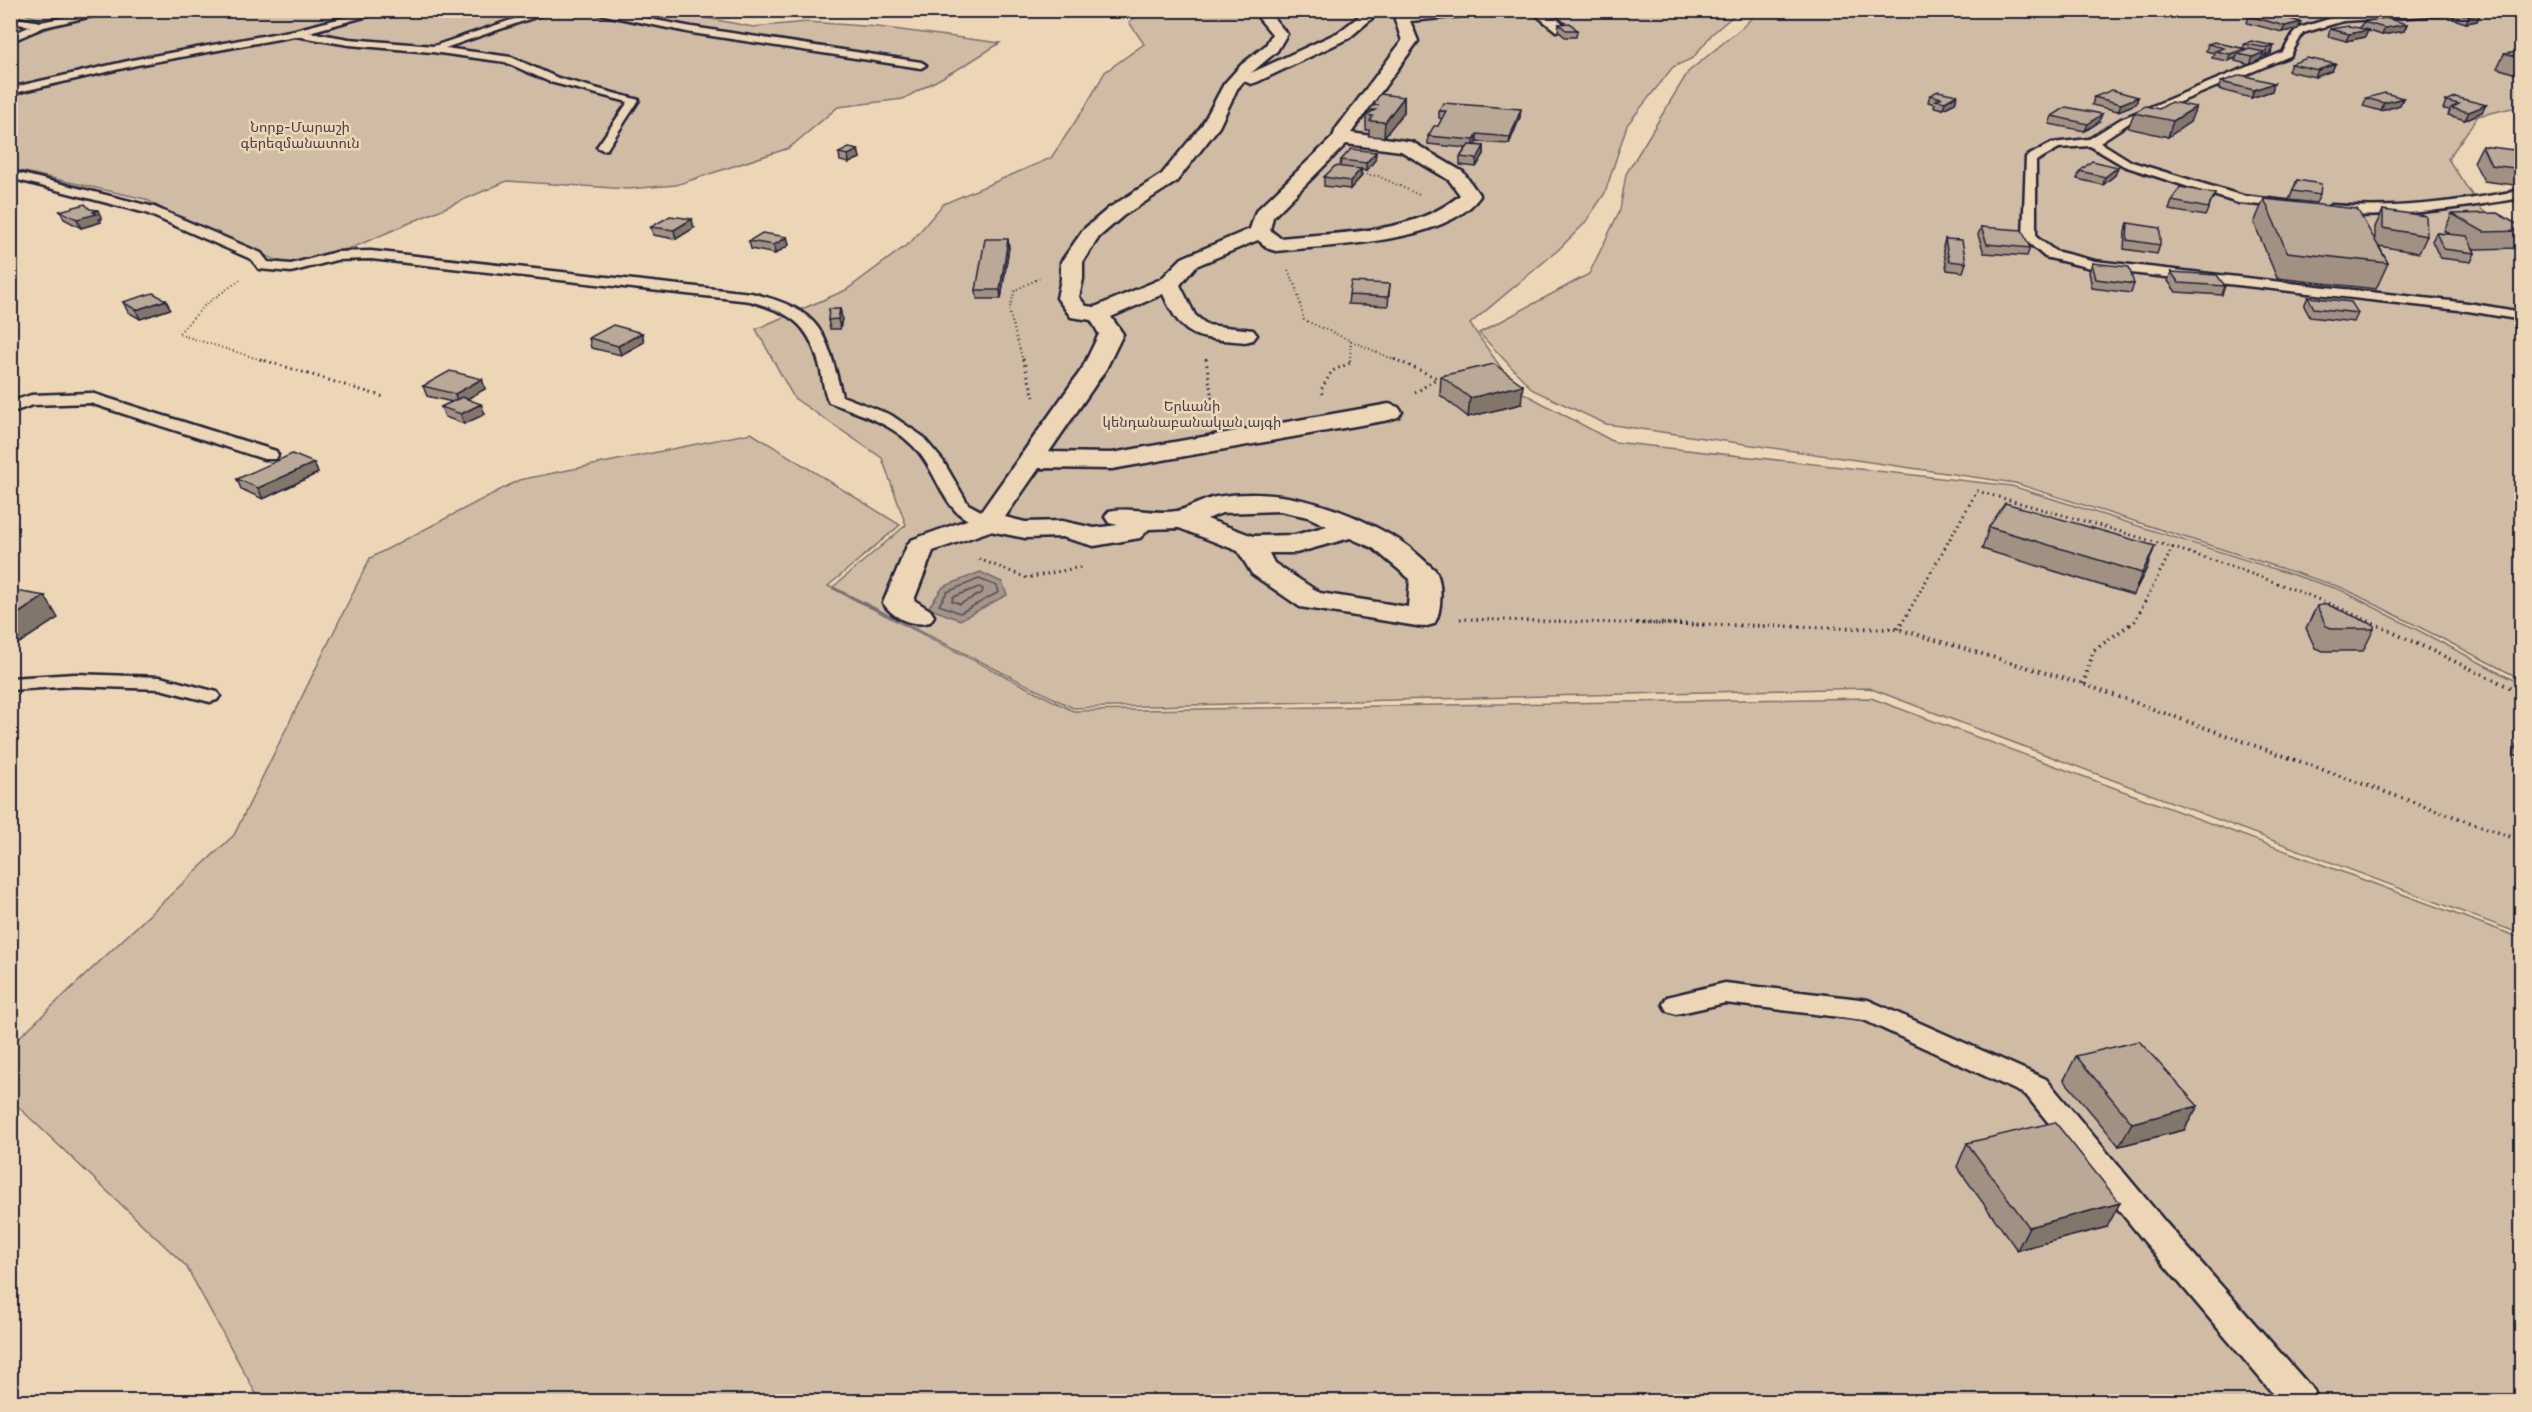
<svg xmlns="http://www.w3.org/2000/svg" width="2532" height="1412" font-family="'Playpen Sans','Noto Sans Armenian',sans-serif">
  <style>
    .green { fill: #d0bca4; stroke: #796f70; stroke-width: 1.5 }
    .water { fill: #a59689; stroke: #71686a; stroke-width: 1.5 }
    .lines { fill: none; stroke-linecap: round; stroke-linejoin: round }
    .shore { stroke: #56505a; stroke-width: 1.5 }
    .lane-casing { stroke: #22223b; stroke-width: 5 }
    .street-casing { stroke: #22223b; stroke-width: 5 }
    .path-far2 { stroke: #22223b; stroke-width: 2; stroke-dasharray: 1 3; stroke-linecap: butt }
    .path-far1 { stroke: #22223b; stroke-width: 3; stroke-dasharray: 1.5 4; stroke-linecap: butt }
    .path { stroke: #22223b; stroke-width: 4; stroke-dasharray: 1.5 4.5; stroke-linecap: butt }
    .lane { fill: #edd6b5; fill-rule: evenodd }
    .street { fill: #edd6b5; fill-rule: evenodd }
    .wall { fill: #a09182; stroke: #22223b; stroke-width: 1.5 }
    .shaded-wall { fill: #82766a; stroke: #22223b; stroke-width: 1.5 }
    .building { fill: #baa997; stroke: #22223b; stroke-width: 1.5 }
    .labels { text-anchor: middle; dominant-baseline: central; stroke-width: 5; stroke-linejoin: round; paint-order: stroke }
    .far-park-label { font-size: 14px; fill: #454150; stroke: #edd6b5 }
  </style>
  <rect width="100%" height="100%" fill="#edd6b5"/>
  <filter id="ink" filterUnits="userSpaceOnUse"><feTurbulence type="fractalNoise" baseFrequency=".0167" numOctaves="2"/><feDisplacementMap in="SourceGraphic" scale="12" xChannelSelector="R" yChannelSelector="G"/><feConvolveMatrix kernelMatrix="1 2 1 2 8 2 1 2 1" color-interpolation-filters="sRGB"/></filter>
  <g filter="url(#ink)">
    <path class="green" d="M665,10l88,17 54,-5 71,5 122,16 -35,22 -62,34 -65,8 -49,41 -113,37 -48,4 -121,-8 -153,66 -65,18 -97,-39 -47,-27 -134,-30v-128l48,-16 -44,-14z
      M1145,11h594l-27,23 -19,24 -20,9 -46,58 -22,68 -20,30 -27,27 -88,74 46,65 98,53 398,44 329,104 180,94v250l-652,-246 -796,20 -240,-121 73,-62 -24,-67 -88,-60 -38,-69 90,-39 65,-48 32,-38 108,-46 34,-51 20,-35 39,-28 -15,-22z
      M1758,11h763v95l-43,10 -30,43 34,51 39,28v441l-178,-91 -328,-105 -409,-59 -73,-34 -54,-57 110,-59 31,-64 6,-36 62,-102 57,-47z
      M751,433l149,92 -72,61 245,125 798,-13 650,240v463h-2261l-74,-135 -175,-166v-55l223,-210 136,-277 149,-78z"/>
    <path class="water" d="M980,572l22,10 5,13 -47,25 -32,-12 15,-21z"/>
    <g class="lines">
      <path class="shore" d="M979,579l18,7 2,6 -39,21 -21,-8 8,-13z
        M979,587l4,2 -1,4 -22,11 -8,-3 1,-4z"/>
      <g class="lane-casing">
        <path id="lane" d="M99,10h20l-75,17 -34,15v-7l21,-9 -21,-3v-6l31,5z
          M373,10h17l-81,22 40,7 85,7 107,-36h15l-111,38 66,9 47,21 81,22 -32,49 -4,1 -6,-3 31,-45 -78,-20 -45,-20 -73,-10 -83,-7 -54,-9 -158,29 -127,29v-6l127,-29 158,-29z
          M581,10h21l90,17 229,35 5,3 -5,3 -229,-35z
          M2421,10h58l-4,3 -132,8 -40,12 -13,23 -161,67 -29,19 32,20 111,34 52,6 2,3 -2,3 -57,-5 -114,-37 -34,-20 -31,2 -23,13v76l19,14 40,10 373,42 54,9v8l-54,-9 -373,-42 -50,-12 -22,-19 3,-81 26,-14 37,-4 32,-20 162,-67 13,-23 46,-14z
          M10,171l144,36 107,46 7,9 23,2 45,-12 35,-1 380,42c70,17 75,37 91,103l49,19 31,21 21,25 25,43 26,14 3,4 -3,4c-11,3 -33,-8 -40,-17 -17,-20 -23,-47 -43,-65 -22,-22 -54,-31 -82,-42 -5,-9 -6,-21 -8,-31 -11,-46 -27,-57 -71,-70l-379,-42 -35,1 -45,12 -32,-3 -8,-10 -105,-46 -136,-35z
          M2522,190v8c-31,5 -178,29 -197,11l6,-4c64,5 127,-3 191,-15z
          M91,393l185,58 2,4 -2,4h-12l-174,-56 -57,2 -23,8v-11l21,-7z
          M75,674l85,3 57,15 3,4 -3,4 -7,2 -50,-13 -85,-3 -65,4v-12z
          M1725,983l143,17 178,79 120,144 148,168 4,11h-38l-136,-161 -118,-146 -162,-75 -139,-17 -49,11 -9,-3 -4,-7 4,-7z"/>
      </g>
      <g class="street-casing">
        <path id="street" d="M1252,10h15l20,24 -10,17 -26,22 88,-41 23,-18v-4h14v5l-27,23 -92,44 -6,2 -7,-3 -7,8 -18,38 -43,55 -53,34 -24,21 -16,25v17l-4,18 7,9 9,1 66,-28 21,-21 68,-29 6,-18 77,-74 3,-8 66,-88 -10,-31h100l-7,4 -75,7 8,20 -67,92 61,9 51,30 17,24c-33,48 -150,49 -204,55l-7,-2 -11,-9 -62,26 -16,19 15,30 12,10 46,5 4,5 -4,5 -8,2c-49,-5 -60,0 -82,-48l-52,23 12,17 -17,35 -57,83 63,1 277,-49 9,3 4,5 -4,5 -9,3 -277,49 -73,-1 -34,49 20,5 37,-1 32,7 24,-3 -9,-2 -4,-6 4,-6c23,-5 45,4 68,0 13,-3 25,-11 39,-14 61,-11 124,9 176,39 16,8 30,23 43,34 8,11 7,43 -1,54l-11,3 -123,-20 -48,-33 -14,-23 -59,-23 -30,1 -9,9 -46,8 -32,-9 -37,1 -35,-7 -57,20 -19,49 16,10 4,6 -4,6c-18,5 -37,-4 -47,-19l24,-57 4,-6 67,-24 104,-147 17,-35 -8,-14 -20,-3 -14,-19 4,-19v-17l23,-33 25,-21 53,-34 40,-49 22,-41 17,-19 25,-20 6,-11zM1346,144l55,7 48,29 11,15c-46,40 -122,37 -180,43l-10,-8 3,-13zM1280,511l28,6 19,9 -32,9 -42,1 -46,-17 15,-6zM1350,538l23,10 37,31 -2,28 -88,-14 -46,-30 -5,-10h27z
          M1530,10h17l21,18 -2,3h-10z"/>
      </g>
      <path class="path-far2" d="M1358,174l20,2 41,19
        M1288,270l8,17 8,33 93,41
        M240,280l-34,24 -28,30 87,27
        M1206,358v3
        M1023,361l-14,-50 6,-21 25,-12
        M1350,361l1,-21"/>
      <path class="path-far1" d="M260,359l124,38
        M1023,359l11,38
        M1206,359l8,54
        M1394,359l43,19
        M1415,393l21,-14
        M1322,394l-1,-4 11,-19 18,-8v-4
        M979,559l48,19 54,-11
        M1460,619l243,6
        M1901,625l76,-134c135,38 272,74 400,134
        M2130,625l5,-4 38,-74"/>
      <path class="path" d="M1637,623l261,6 185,55 439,157
        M2373,623l149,70
        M1898,629l3,-6
        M2083,684l11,-34 38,-27"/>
      <use href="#lane" class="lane"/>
      <use href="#street" class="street"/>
    </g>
    <path class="wall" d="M1279,10h18v5h-16z
      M2328,10h29l-2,5 -11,2 -16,-5z
      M2456,13l24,1 -3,7 -11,2 -13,-4z
      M2249,16l49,13 -16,3 -35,-9z
      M2363,22l44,2 -3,7 -22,4 -14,-4 -3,6 -19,4 -18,-5 2,-7 30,-1z
      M1559,24l18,6 -1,7h-11l-7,-6z
      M2208,44l35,4 2,-4 29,2 -3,7 -6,3 -2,-1 -2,4 -11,6 -15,-4 1,-3 -8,3 -16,-3 2,-5 -8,-2z
      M2522,52v24l-25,-8 7,-14z
      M2291,64h44l-3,7 -17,6 -27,-6z
      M2221,82l53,1 -2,8 -21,7 -33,-9z
      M1930,95h27l-2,8 -12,6 -9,-2 1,-3 -7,-2z
      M1404,97v15l-20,25 -15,-1v-6h-3v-15l3,-1v-4l4,-5z
      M2094,97h44l-2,7 -18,7 -26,-6z
      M2366,98h37l-3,7 -19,6 -18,-5z
      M2446,101l40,4 -4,7 -17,8 -17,-5 2,-5 -7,-1z
      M1439,111l81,6 -11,27 -32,-2 -2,3 9,1v8l-8,13 -16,-2v-8l6,-9 -38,-4v-8l10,-10 4,-7 -3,-1z
      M2134,113l56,9 -22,15 -40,-9z
      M2052,116l47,6 -14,9 -36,-7z
      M2482,146l40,23v17l-38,-5 -10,-19z
      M858,150l2,8 -11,5 -9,-2 -1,-8z
      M1376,152l-1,8 -9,11 -5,-1v7l-11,12 -26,-3v-9l16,-11 1,-6z
      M2080,171l35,4 -12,10 -26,-6z
      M2297,180l23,15 -4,8 -27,-3z
      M2215,194l-10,22 -36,-6 3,-9z
      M2264,199l111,41v-13l8,-17 44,26 -8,17 -40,-7 9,17 -12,26 -99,-11 -23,-55z
      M60,211l42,8h-3l2,3 -20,6 -17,-9z
      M2452,214l70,13v20l-1,1 -46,1 -2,-1 2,5 -4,9 -31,-4 -8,-17 4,-8 14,1 -6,-3z
      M2128,223l32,22 -3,9 -33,-5 1,-17z
      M651,227l43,1 -18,11 -23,-4z
      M1981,227l49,21 -3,8 -43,-3 -6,-18z
      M787,237l2,8 -14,9 -24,-5 -2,-8z
      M1945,239l21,24 -3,9 -16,-2 -4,-23z
      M1009,247l-8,52h-24l-1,-9z
      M2092,263l42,21 -3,9 -39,-5 -3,-16z
      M2171,272l54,14 -3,9 -46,-3 -8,-11z
      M1390,284l-2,22 -40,-2 1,-9z
      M2308,297l50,16 -4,9 -44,-5 -6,-11z
      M166,300l4,9 -30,10 -12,-7 -5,-10z
      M840,309l2,9 -2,11h-10l-2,-9z
      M642,333l2,9 -23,13 -30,-7 -2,-10z
      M1441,376l80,28 -53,13 -28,-22z
      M482,379l3,10 -18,10 18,15 -21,10 -19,-7 -4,-10 11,-5 -25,-6 -4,-10z
      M314,463l4,10 -55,26 -22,-10 -4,-10z
      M1989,527l158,41 -14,27 -151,-46z
      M2317,606l57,23 -11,22h-40l-8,-3 -9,-20z
      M2522,732v27l-8,-5 5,-19z
      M2076,1056l108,74 -65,16 -55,-66z
      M1967,1143l140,84 -90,23 -60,-83z"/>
    <path class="shaded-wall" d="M2346,10h11l-2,5 -11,2z
      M2480,14l-3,7 -11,2 3,-7z
      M2301,22l-3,7 -16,3 3,-6z
      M2407,24l-3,7 -22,4 3,-7z
      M2368,30l-3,7 -19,4 3,-7z
      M2274,46l-3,7 -6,3 3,-8z
      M2245,49l-2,6 -5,-1 -2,4 -8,3 2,-7z
      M2264,52l-3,7 -11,6 3,-8z
      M2335,64l-3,7 -17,6 3,-7z
      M2274,83l-2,8 -21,7 3,-8z
      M1957,95l-2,8 -12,6 2,-7z
      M1404,97v15l-20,25 1,-15z
      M2138,97l-2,7 -18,7 3,-7z
      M2403,98l-3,7 -19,6 3,-8z
      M2486,105l-4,7 -17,8 4,-8z
      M2196,107l-6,15 -22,15 5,-16z
      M1521,109l-1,8 -11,27 1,-7z
      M2102,114l-3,8 -14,9 3,-7z
      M1477,134v8l-3,6v-8z
      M1484,146v8l-8,13 1,-8z
      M858,150l2,8 -11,5 -1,-8z
      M1376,152l-1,8 -9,11v-8z
      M2118,167l-3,8 -12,10 2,-8z
      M1361,169v8l-11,12v-8z
      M98,210l4,9h-3l2,3 -20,6 -4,-9 16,-7z
      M692,219l2,9 -18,11 -2,-9z
      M787,237l2,8 -14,9 -1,-9z
      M1008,239l1,8 -8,52 -1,-9z
      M166,300l4,9 -30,10 -4,-9z
      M840,309l2,9 -2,11 -2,-10z
      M642,333l2,9 -23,13 -3,-9z
      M482,379l3,10 -27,15 -3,-10z
      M1523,385l-2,19 -53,13 2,-19z
      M481,404l4,10 -21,10 -3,-10z
      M314,463l4,10 -55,26 -5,-11z
      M2155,546l-8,22 -14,27 9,-22z
      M45,596l13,22 -48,31v-30z
      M2198,1106l-14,24 -65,16 13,-23z
      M2120,1203l-13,24 -90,23 12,-23z"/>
    <path class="building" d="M2466,11l14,3 -11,2 -13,-3z
      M2266,13l35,9 -16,4 -36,-10z
      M2385,18l22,6 -22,4 -22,-6z
      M1570,23l7,7h-11l-7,-6z
      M2349,26l19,4 -19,4 -19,-5z
      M2251,41l23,5 -6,2 -23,-4z
      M2214,42l31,7 -15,5 -15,-3 9,-3 -16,-4z
      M2249,49l15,3 -11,5 -15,-3z
      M2522,52v7l-18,-5z
      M2307,58l28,6 -17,6 -27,-6z
      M2241,75l33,8 -20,7 -33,-8z
      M2112,90l26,7 -17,7 -27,-7z
      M1938,91l19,4 -12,7 -9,-2 5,-2 -11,-3z
      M2385,93l18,5 -19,5 -18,-5z
      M1380,94l24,3 -19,25 -15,-1 3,-5 -7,-1 9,-5h-6l3,-4 7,-1h-6z
      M2455,97l31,8 -17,7 -18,-4 8,-4 -13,-3z
      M2171,102l25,5 -23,14 -39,-8 11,-7 14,3z
      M1443,103l78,6 -11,28 -33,-3 -3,6 -46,-4 6,-10h4l8,-15h-7z
      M2066,107l36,7 -14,10 -36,-8z
      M1469,145l15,1 -7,13 -17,-2z
      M2482,146l40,5v18l-31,-4z
      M849,148l9,2 -10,5 -9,-2z
      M1351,149l25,3 -10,11 -25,-3z
      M2092,161l26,6 -13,10 -25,-6z
      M1335,166l26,3 -11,12 -26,-4z
      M2297,180l24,4 -1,11 -27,-4z
      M2180,187l35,7 -7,14 -36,-7z
      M2264,199l93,10 31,54 -101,-11z
      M85,204l5,5 8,1 -5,2 4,2 -20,5 -17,-8z
      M2383,210l43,6 1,20 -44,-8z
      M2497,213l25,14v4l-38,1 -32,-18z
      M670,216l22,3 -18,11 -23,-3z
      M2128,223l32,5v17l-33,-5z
      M1981,227l41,3 8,18 -43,-4z
      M762,233l25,4 -13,8 -25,-4z
      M2436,233l31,3 8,17 -31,-4z
      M985,239h23l-8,51h-24z
      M1945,239l17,1 4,23 -17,-2z
      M2092,263l37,4 5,17 -38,-5z
      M2171,272l46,3 8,11 -46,-3z
      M1351,282l39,2 -2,13 -39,-2z
      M153,293l13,7 -30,10 -13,-8z
      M2308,297l43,5 7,11 -44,-5z
      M829,309h11l-2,10 -10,1z
      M613,325l29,8 -24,13 -29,-8z
      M1494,364l29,21 -53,13 -29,-22z
      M450,371l32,8 -27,15 -32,-8z
      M462,397l19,7 -20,10 -20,-7z
      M292,454l22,9 -56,25 -21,-9z
      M2005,503l150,43 -13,27 -153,-46z
      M10,590l35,6 -35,23z
      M2326,604l48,21v4h-40l-8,-3 -9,-20z
      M2139,1041l59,65 -66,17 -56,-67z
      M2055,1122l65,81 -91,24 -62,-84z"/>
  </g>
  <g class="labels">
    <g class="far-park-label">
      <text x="300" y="126">Նորք-Մարաշի<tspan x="300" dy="16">գերեզմանատուն</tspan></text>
      <text x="1192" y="405">Երևանի<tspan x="1192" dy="16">կենդանաբանական այգի</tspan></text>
    </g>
  </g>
  <rect width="2532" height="1412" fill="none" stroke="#edd6b5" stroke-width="36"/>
  <rect x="18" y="18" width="2496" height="1376" fill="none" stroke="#22223b" stroke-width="2" filter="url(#ink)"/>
</svg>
